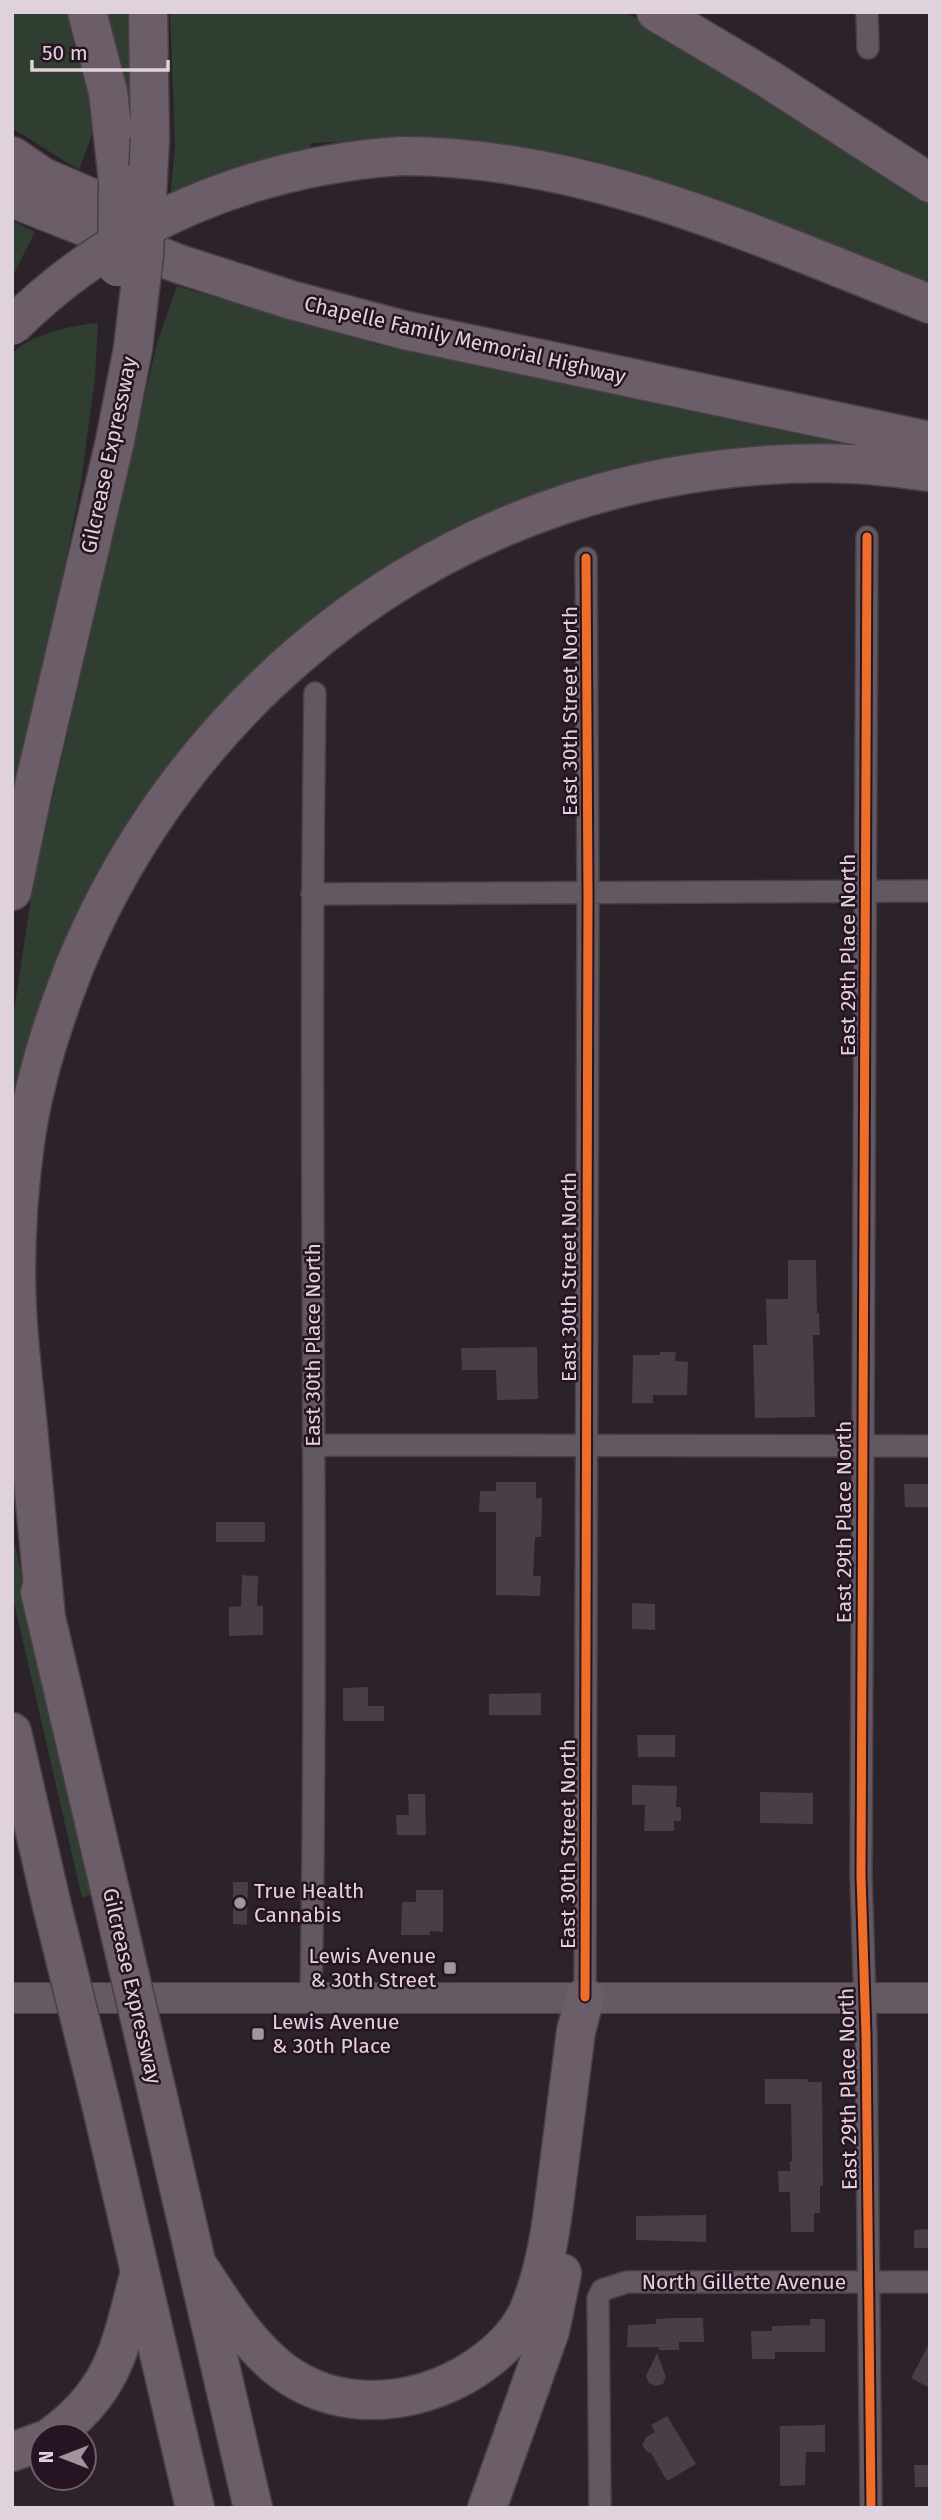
<svg xmlns="http://www.w3.org/2000/svg" width="942" height="2520" font-family="'Fira Sans',sans-serif">
  <style>
    .green { fill: #2f3e31 }
    .building { fill: #483e46 }
    .lines { fill: none; stroke-linecap: round; stroke-linejoin: round }
    .minor-casing { stroke: #493f46; stroke-width: 24 }
    .secondary-casing { stroke: #493f46; stroke-width: 32 }
    .motorway-casing { stroke: #493f46; stroke-width: 41 }
    .minor { stroke: #625960; stroke-width: 21 }
    .secondary { stroke: #655a61; stroke-width: 30 }
    .motorway { stroke: #6c5e68; stroke-width: 38 }
    .motorway-bridge-casing { stroke: #493f46; stroke-width: 41; stroke-linecap: butt }
    .motorway-bridge { stroke: #6c5e68; stroke-width: 38 }
    .cycleway-casing { stroke: #271422; stroke-width: 13 }
    .cycleway { stroke: #ee6e29; stroke-width: 9 }
    .poi-dot { fill: #a1949e; stroke: #271422; stroke-width: 2.5 }
    .labels { text-anchor: middle; dominant-baseline: central; stroke-width: 5; stroke-linejoin: round; paint-order: stroke }
    .street-label { font-size: 21px; fill: #e0d2dc; stroke: #271422 }
    .poi-label { font-size: 21px; fill: #e0d2dc; stroke: #271422; text-anchor: start }
  </style>
  <rect width="100%" height="100%" fill="#2c222a"/>
  <path class="green" d="M12,12h65l19,112 -17,46 -67,-42z
    M100,12h31l2,97h-7z
    M170,12h456l115,69 189,120v90l-221,-89 -120,-43 -158,-20 -120,4 -1,8 -140,48 5,-53z
    M12,221l23,11 -23,45z
    M177,286l202,59 481,102 -95,8 -331,95 -277,245 -145,343v-113l21,-141 124,-541z
    M98,323l-3,55 -14,105 -20,103 -10,69 -39,174v-475c18,-20 60,-29 86,-31z
    M12,1532l82,360 -12,6 -70,-304z"/>
  <path class="building" d="M788,1260h28l1,53h2l1,22h-7l2,82 -60,1 -2,-73h14l-1,-46h22z
    M537,1347l1,52 -41,1 -1,-30h-34l-1,-22z
    M660,1352h16l-1,9 13,1 -1,33h-34v8h-21l1,-48h27z
    M496,1482h40v16h6v15l-1,24h-6l-2,39h8l-1,20 -44,-1v-83h-17l1,-21h16z
    M904,1484h26v23h-25z
    M216,1522h49v20h-49z
    M242,1575l16,1 -1,30h6v29l-34,1v-29l12,-1z
    M632,1603l23,1v26l-23,-1z
    M368,1687v19h16v15h-41v-33z
    M541,1693v22h-52v-21z
    M637,1735h38v22h-37z
    M632,1785l45,1 -1,21h5v14h-7v10h-30l1,-26h-13z
    M760,1792l53,1v31l-53,-1z
    M408,1794h17l1,41h-29l-1,-20h13z
    M233,1882h15l-1,43 -14,-1z
    M416,1890h27v42l-13,-1v4h-29l1,-33h14z
    M765,2079h42l1,3h14l1,104h-3v27h-6v19h-23l-1,-40h-11l-1,-21h12v-10h2l-1,-57h-26z
    M706,2215v27l-70,-2v-24z
    M930,2229v19h-16v-18z
    M673,2318h30l1,24h-25v8h-21l1,-3h-32l1,-22 28,-1v-5z
    M810,2319h15v33h-50v7h-23l-1,-28h21v-5l38,-1z
    M930,2342v46l-19,-10z
    M657,2353l9,24 -3,7 -7,2 -7,-3 -3,-7z
    M667,2416l29,48 -29,17 -16,-28 -4,-1 -5,-7 4,-8 9,-5 -4,-7z
    M825,2425v27h-19l-1,33 -25,1v-60z
    M914,2465h16v22h-15z"/>
  <g class="lines">
    <g class="minor-casing">
      <path id="minor" d="M867,12l1,36
        M867,537l-6,1339 5,159 5,473
        M312,894l618,-3
        M313,1445l617,1
        M585,1997l3,-1103 -2,-336
        M311,1998c8,-435 -3,-870 4,-1305
        M600,2508l-2,-210 4,-8 25,-8h303"/>
    </g>
    <g class="secondary-casing">
      <path id="secondary" d="M12,1998h918"/>
    </g>
    <g class="motorway-casing">
      <path id="motorway" d="M87,12l21,80 10,89
        M148,12l2,126
        M656,12l111,66 163,105
        M12,156l31,21 105,45
        M401,156c187,0 358,81 529,148
        M12,198l167,66 112,36 113,30 526,111
        M12,891l21,-101 82,-349 18,-93
        M40,1592l70,298
        M46,1618c-6,-63 -12,-126 -18,-190 -5,-51 -12,-103 -12,-155 0,-43 3,-87 9,-130 8,-60 27,-119 49,-175 87,-215 266,-389 488,-463 92,-31 193,-45 290,-41 26,1 52,5 78,8
        M12,1732l40,174
        M158,2097l95,411
        M102,2108l93,400
        M196,2263c25,37 49,79 85,107 62,47 148,35 206,-10 17,-13 32,-29 41,-48 19,-45 24,-91 30,-139 6,-47 12,-95 18,-142l9,-34
        M52,2436c65,-48 68,-91 88,-164
        M12,2452l30,-11
        M487,2508l63,-177 12,-58"/>
    </g>
    <use href="#minor" class="minor"/>
    <use href="#secondary" class="secondary"/>
    <use href="#motorway" class="motorway"/>
    <g class="motorway-bridge-casing">
      <path id="motorway-bridge" d="M117,267l1,-86
        M12,326c106,-105 242,-160 389,-170
        M133,348l11,-93 6,-117
        M110,1890l48,207
        M52,1906l50,202"/>
    </g>
    <use href="#motorway-bridge" class="motorway-bridge"/>
    <g class="cycleway-casing">
      <path id="cycleway" d="M867,537l-6,1339 5,159 5,473
        M585,1997l3,-1103 -2,-336"/>
    </g>
    <use href="#cycleway" class="cycleway"/>
  </g>
  <g class="poi-dot">
    <circle cx="240" cy="1903" r="7"/>
    <rect x="443" y="1961" width="14" height="14" rx="3.5"/>
    <rect x="251" y="2027" width="14" height="14" rx="3.5"/>
  </g>
  <g class="labels">
    <g class="street-label">
      <text transform="translate(465 340) rotate(13)">Chapelle Family Memorial Highway</text>
      <text transform="translate(109 455) rotate(-78)">Gilcrease Expressway</text>
      <text transform="translate(570 711) rotate(-90)">East 30th Street North</text>
      <text transform="translate(848 955) rotate(-90)">East 29th Place North</text>
      <text transform="translate(569 1277) rotate(-90)">East 30th Street North</text>
      <text transform="translate(313 1345) rotate(-90)">East 30th Place North</text>
      <text transform="translate(844 1522) rotate(-90)">East 29th Place North</text>
      <text transform="translate(568 1844) rotate(-90)">East 30th Street North</text>
      <text transform="translate(132 1986) rotate(77)">Gilcrease Expressway</text>
      <text transform="translate(848 2089) rotate(-91)">East 29th Place North</text>
      <text x="744" y="2282">North Gillette Avenue</text>
    </g>
    <g class="poi-label">
      <text x="254" y="1891">True Health<tspan x="254" dy="24">Cannabis</tspan></text>
      <text x="436" y="1956" text-anchor="end">Lewis Avenue<tspan x="436" dy="24">&amp; 30th Street</tspan></text>
      <text x="272" y="2022">Lewis Avenue<tspan x="272" dy="24">&amp; 30th Place</tspan></text>
    </g>
  </g>
  <rect width="942" height="2520" fill="none" stroke="#e0d2dc" stroke-width="28"/>
  <g transform="translate(63 2457) rotate(270)"><circle r="33" fill="#271422" stroke="#71606c" stroke-width="2"/>
  <path d="M0-5L12 26L0 18L-12 26Z" fill="#a1949e"/>
  <text y="-10" font-size="19" font-weight="bold" text-anchor="middle" fill="#e0d2dc">N</text>
  </g>
  <path d="M32 60v10h136v-10" fill="none" stroke="#e0d2dc" stroke-width="3.5"/>
  <text x="42" y="60" font-size="21" fill="#e0d2dc" stroke="#271422" stroke-width="5" paint-order="stroke">50 m</text>
</svg>
